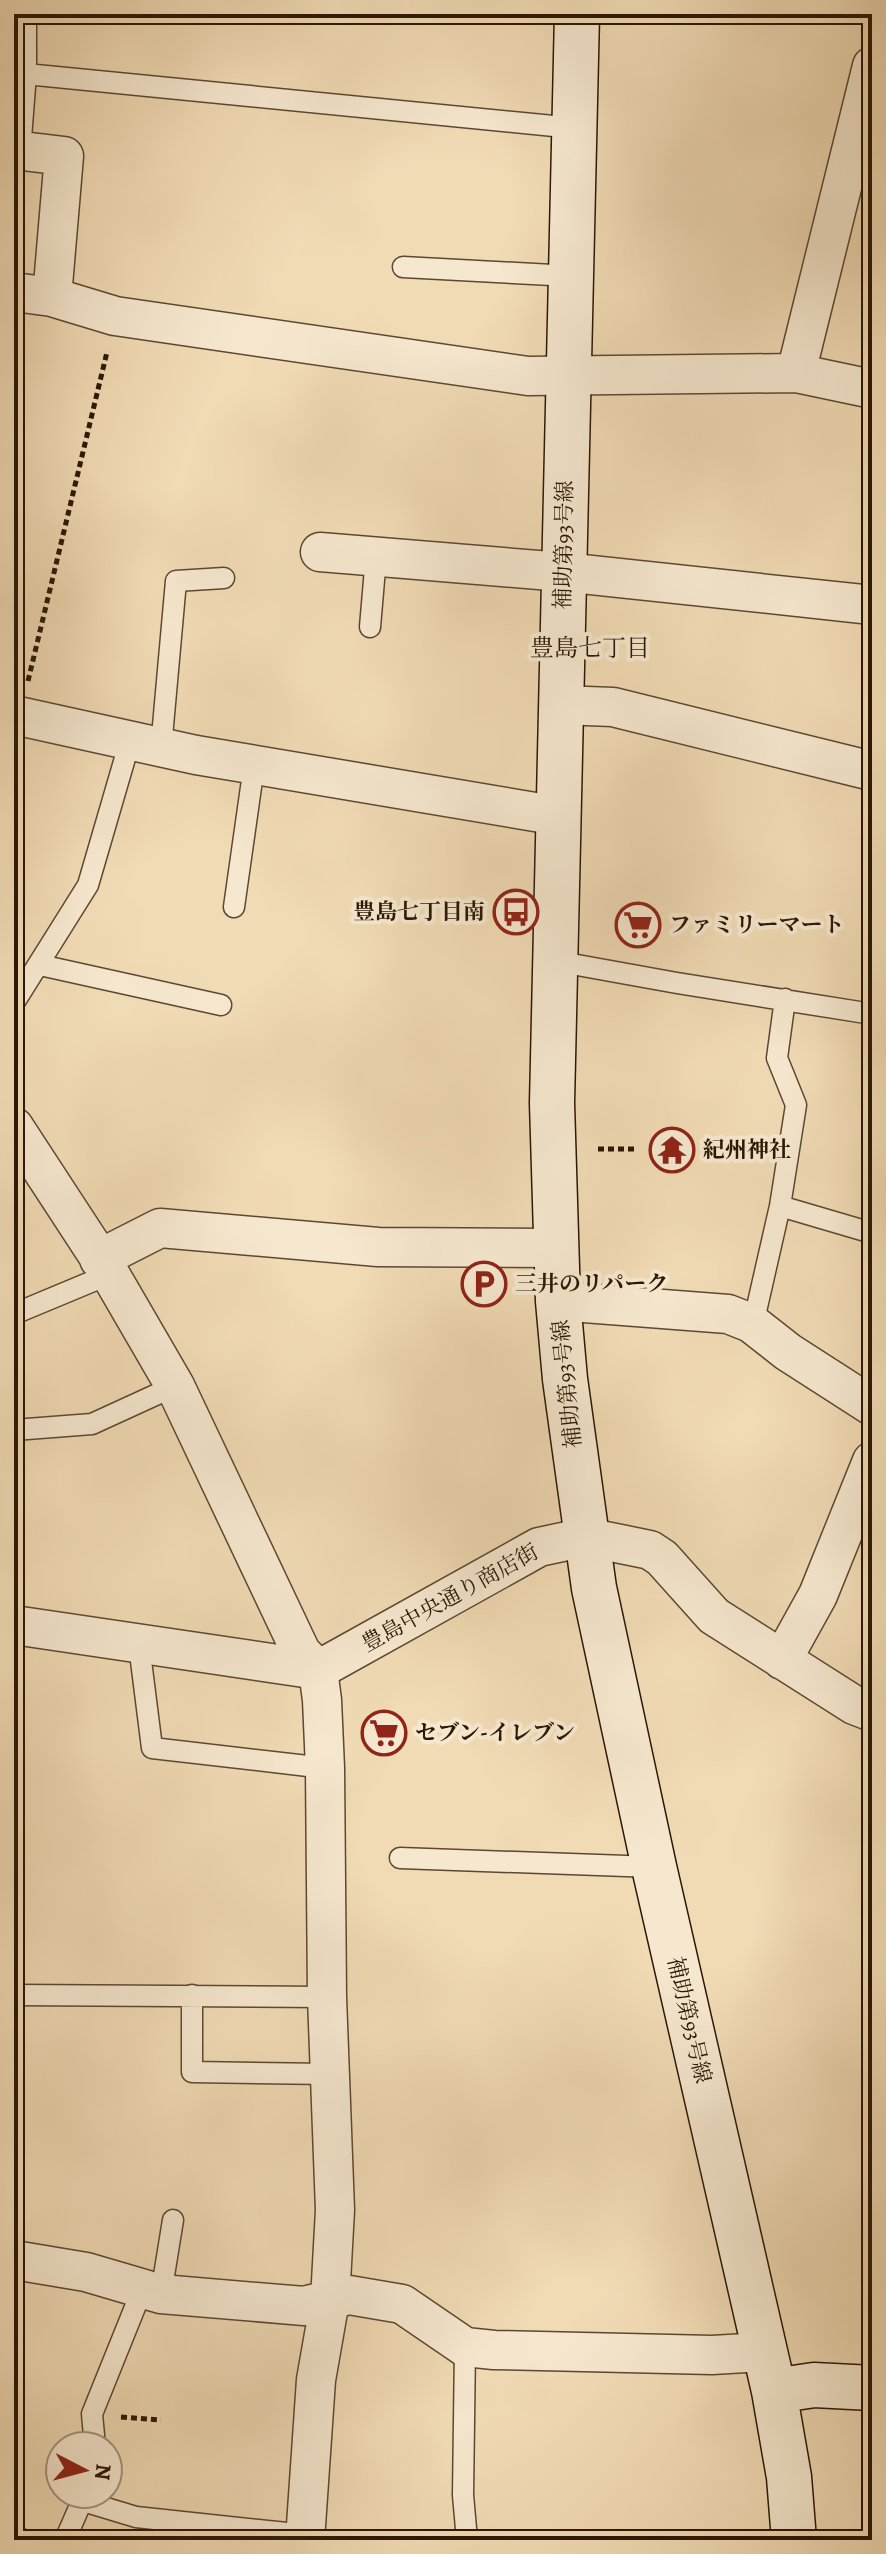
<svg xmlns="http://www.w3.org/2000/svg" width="886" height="2554" font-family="Alegreya,'Noto Serif JP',serif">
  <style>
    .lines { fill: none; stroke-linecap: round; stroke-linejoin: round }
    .lane-casing { stroke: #5c4831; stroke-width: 23 }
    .street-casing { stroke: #5c4831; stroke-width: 41 }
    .secondary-casing { stroke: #2b1705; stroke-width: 47 }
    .path { stroke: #2b1705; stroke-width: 5; stroke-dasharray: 6 4; stroke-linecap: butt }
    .lane { stroke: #f6e8cf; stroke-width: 20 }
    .street { stroke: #f6e8cf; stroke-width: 38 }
    .secondary { stroke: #f6e8cf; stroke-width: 44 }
    .labels { text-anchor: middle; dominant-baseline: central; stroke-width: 8; stroke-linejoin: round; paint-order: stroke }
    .street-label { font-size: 22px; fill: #2b1705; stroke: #f6e8cf }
    .poi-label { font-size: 22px; font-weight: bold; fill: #2b1705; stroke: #f6e8cf; text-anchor: start }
    .neighbourhood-label { font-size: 24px; fill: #2b1705; stroke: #f6e8cf }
  </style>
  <rect width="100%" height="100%" fill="#f1dbb5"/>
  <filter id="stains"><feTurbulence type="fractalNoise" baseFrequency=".0025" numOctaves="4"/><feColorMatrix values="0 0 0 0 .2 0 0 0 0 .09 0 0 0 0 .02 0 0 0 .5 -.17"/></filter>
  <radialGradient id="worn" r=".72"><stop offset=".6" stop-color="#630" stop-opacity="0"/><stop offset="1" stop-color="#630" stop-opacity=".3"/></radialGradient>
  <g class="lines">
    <g class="lane-casing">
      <path id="lane" d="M26,14v60l548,54
        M20,151l6,-77
        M403,267l168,9
        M370,627l6,-70
        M161,748l15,-167 48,-3
        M234,907l20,-141
        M555,961l122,22 195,31
        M40,965l181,40
        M14,1003l74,-118 42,-144
        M780,1206l92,27
        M14,1314l96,-40
        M751,1323l6,-16 23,-101 16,-101 -19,-47 8,-59
        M14,1430l78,-6 83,-38
        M139,1645l13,103 173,20
        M400,1858l254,9
        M14,1995l313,2
        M192,1995v77l137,2
        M161,2294l12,-74
        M465,2347l-2,148 4,45
        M95,2446l-3,-32 50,-124
        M83,2501l53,16 170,18
        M14,2537l10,3
        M65,2540l20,-46"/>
    </g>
    <g class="street-casing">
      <path id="street" d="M14,150l50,6 -12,141
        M14,292l38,5 63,19 413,60 268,-3 76,16
        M796,373l76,-307
        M320,552l243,20 309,33
        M560,705l53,2 259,64
        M14,715l182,40 363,61
        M14,1127l96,147 65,112 126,266 17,18 4,30 3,68 2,229 8,213 -5,90 -14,80 -11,160
        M99,1259l61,-31 218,19 178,1
        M558,1301l170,13 23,9 37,29 84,54
        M14,1625l304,45
        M782,1660l36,-65 54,-134
        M318,1670l221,-123 47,-10 64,13 12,8 52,58 140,89 18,7
        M14,2260l72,12 75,22 143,12 45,-11 53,9 63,43 29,3 218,5 53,-3"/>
    </g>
    <g class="secondary-casing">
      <path id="secondary" d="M577,14l-25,1089 6,198 7,78 29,209 60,279 120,524 15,86 5,63
        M774,2391l40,-6 58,3"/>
    </g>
    <path class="path" d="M28,681l79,-329
      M598,1149h40
      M121,2417l40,3"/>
    <use href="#lane" class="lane"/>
    <use href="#street" class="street"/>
    <use href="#secondary" class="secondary"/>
  </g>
  <defs>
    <g id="bus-ring" transform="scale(2.3)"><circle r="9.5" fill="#f6e8cf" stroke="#8f2418" stroke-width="1.5"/><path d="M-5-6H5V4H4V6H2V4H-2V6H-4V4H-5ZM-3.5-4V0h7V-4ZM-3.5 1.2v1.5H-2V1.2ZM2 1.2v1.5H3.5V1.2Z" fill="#8f2418"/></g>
    <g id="supermarket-ring" transform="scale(2.3)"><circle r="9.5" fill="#f6e8cf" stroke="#8f2418" stroke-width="1.5"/><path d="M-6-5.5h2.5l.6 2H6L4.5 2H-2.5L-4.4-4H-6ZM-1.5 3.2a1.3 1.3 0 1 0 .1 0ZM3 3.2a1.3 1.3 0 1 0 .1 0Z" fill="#8f2418"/></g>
    <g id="temple-ring" transform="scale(2.3)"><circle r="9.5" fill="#f6e8cf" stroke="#8f2418" stroke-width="1.5"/><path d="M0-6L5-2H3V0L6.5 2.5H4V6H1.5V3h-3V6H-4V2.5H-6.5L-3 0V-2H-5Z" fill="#8f2418"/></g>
    <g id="parking-ring" transform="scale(2.3)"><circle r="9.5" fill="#f6e8cf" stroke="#8f2418" stroke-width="1.5"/><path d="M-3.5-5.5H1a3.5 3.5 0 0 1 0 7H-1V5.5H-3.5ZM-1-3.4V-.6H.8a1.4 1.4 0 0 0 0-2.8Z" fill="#8f2418"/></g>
  </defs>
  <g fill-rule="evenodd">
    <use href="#bus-ring" x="516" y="912"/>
    <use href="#supermarket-ring" x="638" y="925"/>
    <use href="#temple-ring" x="672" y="1150"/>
    <use href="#parking-ring" x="484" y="1284"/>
    <use href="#supermarket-ring" x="384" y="1733"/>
  </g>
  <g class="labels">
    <g class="street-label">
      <text transform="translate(564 545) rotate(-89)">補助第93号線</text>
      <text transform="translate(567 1384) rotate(-96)">補助第93号線</text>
      <text transform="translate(450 1598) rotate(-29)">豊島中央通り商店街</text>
      <text transform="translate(689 2020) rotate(77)">補助第93号線</text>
    </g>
    <g class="poi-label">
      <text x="485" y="912" text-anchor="end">豊島七丁目南</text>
      <text x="669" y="925">ファミリーマート</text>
      <text x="703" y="1150">紀州神社</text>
      <text x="515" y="1284">三井のリパーク</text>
      <text x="415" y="1733">セブン-イレブン</text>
    </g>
    <g class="neighbourhood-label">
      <text x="590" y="648">豊島七丁目</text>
    </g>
  </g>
  <rect width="886" height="2554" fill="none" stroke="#f1dbb5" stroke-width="48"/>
  <rect x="16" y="16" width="854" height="2522" fill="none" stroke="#2b1705" stroke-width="4"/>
  <rect x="24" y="24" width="838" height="2506" fill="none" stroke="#2b1705" stroke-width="2"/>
  <g transform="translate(84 2470) rotate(96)"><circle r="38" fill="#f6e8cf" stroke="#a5947e" stroke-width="2"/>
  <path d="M0-6L14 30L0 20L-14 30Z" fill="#8f2418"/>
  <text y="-12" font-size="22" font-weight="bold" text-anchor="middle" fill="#2b1705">N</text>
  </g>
  <rect width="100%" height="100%" filter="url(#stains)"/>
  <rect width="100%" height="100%" fill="url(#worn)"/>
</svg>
